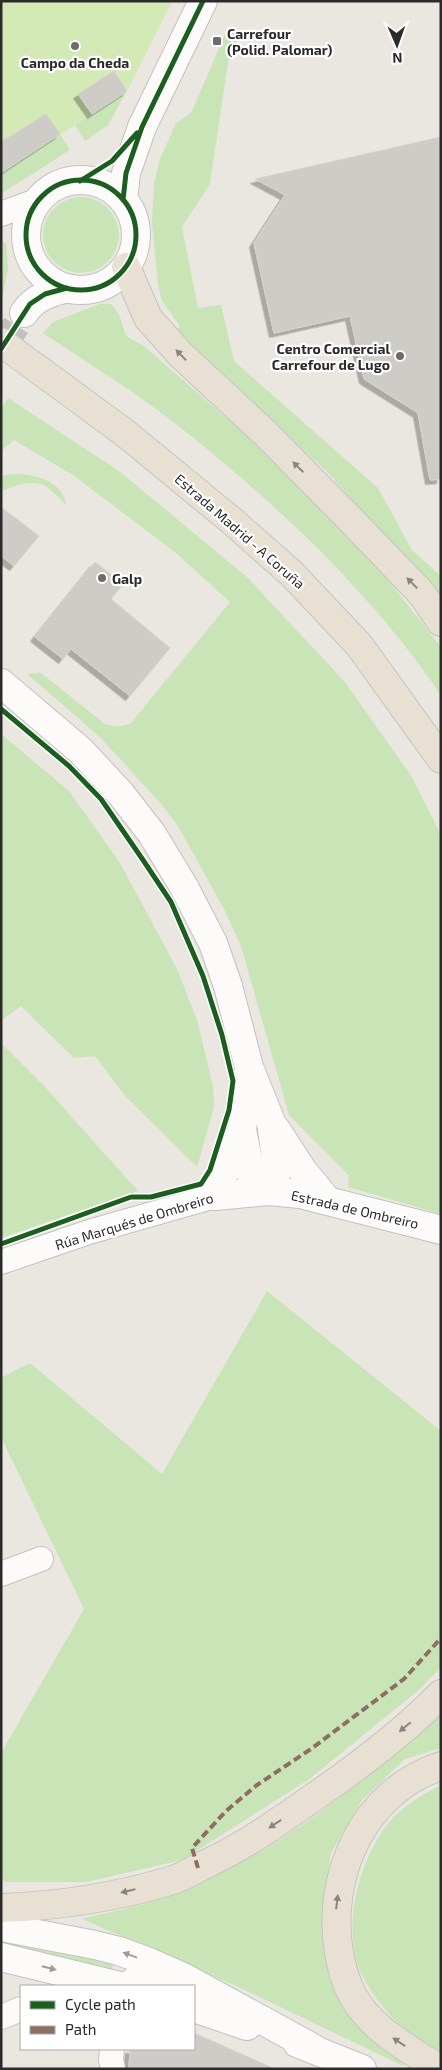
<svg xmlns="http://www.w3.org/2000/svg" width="442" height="2070" font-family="'Exo 2',sans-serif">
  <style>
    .green { fill: #c9e5b8 }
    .pitch { fill: #d4eab6 }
    .building { fill: #ceccc7; stroke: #d5d2cc; filter: url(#shadow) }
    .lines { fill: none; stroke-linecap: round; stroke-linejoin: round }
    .tertiary-tunnel { stroke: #c4c1bc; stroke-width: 28; stroke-dasharray: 28 14; stroke-linecap: butt }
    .minor-casing { stroke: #c3c2c1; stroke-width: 26 }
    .tertiary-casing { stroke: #c3c2c1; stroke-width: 30 }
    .trunk-casing { stroke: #c5c4c1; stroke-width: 30 }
    .minor { stroke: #fcfbfa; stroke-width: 24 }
    .tertiary { stroke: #fcfbfa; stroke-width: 28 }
    .trunk { stroke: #e8e0d3; stroke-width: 28 }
    .quiet { stroke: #8d6e63; stroke-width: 4; stroke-dasharray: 8 4; stroke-linecap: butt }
    .cycleway-casing { stroke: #fff; stroke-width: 8 }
    .cycleway { stroke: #1b5e20; stroke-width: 5 }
    .oneway { fill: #8a867f }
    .oneway2 { fill: #9e9d9d }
    .poi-dot { fill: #6e6c6a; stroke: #fff; stroke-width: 2 }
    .labels { text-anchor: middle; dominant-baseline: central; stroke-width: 4.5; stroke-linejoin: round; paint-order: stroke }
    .poi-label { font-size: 14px; font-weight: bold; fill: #2b2b2b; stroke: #fff; text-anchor: start }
    .street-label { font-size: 14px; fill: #2b2b2b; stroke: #fff }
  </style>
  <defs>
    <filter id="shadow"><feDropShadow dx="-4.5" dy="4.5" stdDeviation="0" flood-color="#0004"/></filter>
  </defs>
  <rect width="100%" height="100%" fill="#eae6e0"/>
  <path class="green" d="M227,30l12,7 -11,25 -18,122 -28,43 16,81 23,-3 13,56 144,127 34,62 29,26v28l-21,-27 -91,-103 -154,-142 5,-6 -18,-25 -4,-16 -6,-63 2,-39 6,-24 16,-36 15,-10z
    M127,91l-19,34 -23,16 -10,-16z
    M60,134l10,16 -69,44v-21z
    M43 235a38 38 0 1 1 76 0a38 38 0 1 1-76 0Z
    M1,241l5,2 2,25 -7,37z
    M100,304h11l8,10 7,22 19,11 148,129 87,94 61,77v48c-69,-101 -160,-187 -255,-263 -45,-37 -96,-67 -143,-99l10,-11z
    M8,398l111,73 129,107 97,104 67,95 29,58v379l-93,-27 1,-11 -60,-61 -48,-169 -17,-37 -46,-83 -16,-21 -62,-68 -73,-63 14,-1 64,51c10,3 17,3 26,-1l99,-121 -54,-49 -103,-78 -59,-35 -13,11v-43z
    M13,474c21,0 50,6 53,31 -6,-6 -14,-15 -21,-19 -13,-7 -32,0 -44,6v-16z
    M1,734l68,57 51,72 57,106 21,54 15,64 1,20 -17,60 -72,-71 -30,-40 -21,2 -53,-52 -20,15z
    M1,1043l44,44 93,104 -137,47z
    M267,1291l174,140v236l-21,22 -112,91 -126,80 -96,22h-82l-3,-7v-122l83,-144 -83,-172v-59l29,-15 132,111z
    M441,1711v37l-36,11 -43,41 -31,53 -9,59 6,61 25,47 51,40 -1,6 -158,-76 -163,-71c30,-8 62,-13 91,-25 102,-39 188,-109 268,-183z
    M441,1785v267c-33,-16 -61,-42 -78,-75 -24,-45 -4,-120 28,-157 14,-15 32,-26 50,-35z
    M1,1937l58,13 54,15 -2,7 -110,-27z"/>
  <path class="pitch" d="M1,1h171l-45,90 -126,82z"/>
  <path class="building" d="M114,71l13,20 -35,23 -14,-20z
    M46,114l14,20 -59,39v-31z
    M441,137v342l-11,1 -12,-67 -54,-34 -14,-63 -76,17 -20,-90 31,-48 -30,-16z
    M1,507l38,29 -25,30 -13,-10z
    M95,562l28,22 -12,15 59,49 -40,48 -59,-47 -8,10 -28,-22z
    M194,2033l81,36h-146l1,-20h64z"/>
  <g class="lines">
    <path class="tertiary-tunnel" d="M1,349l23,-36"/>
    <g class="minor-casing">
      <path id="minor" d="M1,214l38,-14
        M1,1262l88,-30 126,-36
        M1,1574l40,-15
        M128,1986c9,-18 33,-5 47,0
        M1,2017l20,-8
        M112,2049l-1,11 2,9"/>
    </g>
    <g class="tertiary-casing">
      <path id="tertiary" d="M26 235a55 55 0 1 1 110 0a55 55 0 1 1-110 0Z
        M123,200l3,-27 16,-46 61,-126
        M24,313c11,-16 25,-20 43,-25
        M1,683l80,68 40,43 31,40 32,53 29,56 15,43 21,81 22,55 5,35v18l-7,16
        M275,1128l28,43 24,29
        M242,1130l9,44 8,17
        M215,1196l54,-5 31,3 141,36
        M215,1196l27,-66 7,-59
        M1,1927l94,18 24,6 30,11 34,15 130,71
        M1,1957l119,29
        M194,2008l53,18
        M297,2043l65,26"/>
    </g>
    <g class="trunk-casing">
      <path id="trunk" d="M126,267l22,51 32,36 86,80 82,83 74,77 19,28
        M1,342l124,91 107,88 60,53 67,71 82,114
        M1,1908c59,-2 116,-11 172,-28 12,-4 24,-12 35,-17 38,-18 72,-42 106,-66 45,-31 89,-64 127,-103
        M439,2069c-31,-21 -67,-39 -86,-73 -8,-14 -11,-28 -14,-43 -13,-77 24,-162 102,-187"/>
    </g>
    <use href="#minor" class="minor"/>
    <use href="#tertiary" class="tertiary"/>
    <use href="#trunk" class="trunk"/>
    <path class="quiet" d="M198,1868l-6,-20 34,-37 31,-26 54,-36 93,-70 37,-41"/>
    <g class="cycleway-casing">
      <path id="cycleway" d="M26 235a55 55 0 1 1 110 0a55 55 0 1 1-110 0Z
        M80,181l32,-20 25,-28
        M123,200l3,-27 16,-46 61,-126
        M1,349l29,-45 15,-10 22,-6
        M1,709l68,57 32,33 42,61 28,42 32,74 19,59 11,46 -4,29 -19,60 -9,14 -50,13h-20l-130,47"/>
    </g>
    <use href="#cycleway" class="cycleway"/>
  </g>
  <defs><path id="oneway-solid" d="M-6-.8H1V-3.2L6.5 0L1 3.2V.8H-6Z" transform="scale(1.25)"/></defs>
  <g class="oneway">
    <use href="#oneway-solid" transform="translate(181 355) rotate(-134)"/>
    <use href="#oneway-solid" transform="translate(298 467) rotate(-135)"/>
    <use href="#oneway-solid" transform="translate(412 583) rotate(-134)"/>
    <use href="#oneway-solid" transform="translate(405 1727) rotate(140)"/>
    <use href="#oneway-solid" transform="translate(275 1824) rotate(146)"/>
    <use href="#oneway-solid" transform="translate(128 1891) rotate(167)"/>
    <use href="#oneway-solid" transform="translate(337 1902) rotate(-83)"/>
    <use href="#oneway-solid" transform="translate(399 2042) rotate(-147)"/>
  </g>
  <g class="oneway2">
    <use href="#oneway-solid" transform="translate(130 1955) rotate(-160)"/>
    <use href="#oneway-solid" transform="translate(49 1968) rotate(14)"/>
  </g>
  <g class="poi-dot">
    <rect x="212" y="36" width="10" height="10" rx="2.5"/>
    <circle cx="75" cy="46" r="5"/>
    <circle cx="400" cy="356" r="5"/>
    <circle cx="102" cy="578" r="5"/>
  </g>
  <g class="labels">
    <g class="poi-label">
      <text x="227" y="33">Carrefour<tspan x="227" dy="16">(Polid. Palomar)</tspan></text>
      <text x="75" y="62" text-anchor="middle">Campo da Cheda</text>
      <text x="390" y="348" text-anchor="end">Centro Comercial<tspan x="390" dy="16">Carrefour de Lugo</tspan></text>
      <text x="112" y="578">Galp</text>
    </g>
    <g class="street-label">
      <text transform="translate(240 531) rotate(41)">Estrada Madrid - A Coruña</text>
      <text transform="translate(355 1209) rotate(13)">Estrada de Ombreiro</text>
      <text transform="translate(134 1221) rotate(-17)">Rúa Marqués de Ombreiro</text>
    </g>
  </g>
  <rect width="442" height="2070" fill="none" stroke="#2b2b2b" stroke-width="5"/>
  <rect x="20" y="1985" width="175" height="65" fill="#ffffff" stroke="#aaaaaa"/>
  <rect x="30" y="2001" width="25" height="8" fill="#1b5e20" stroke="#aaaaaa"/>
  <text x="65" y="2010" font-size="15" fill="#2b2b2b">Cycle path</text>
  <rect x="30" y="2026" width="25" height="8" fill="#8d6e63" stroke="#aaaaaa"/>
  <text x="65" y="2035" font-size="15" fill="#2b2b2b">Path</text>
  <g transform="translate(397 45) rotate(178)" stroke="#ffffff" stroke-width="4" paint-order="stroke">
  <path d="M0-4L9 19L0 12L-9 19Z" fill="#2b2b2b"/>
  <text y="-8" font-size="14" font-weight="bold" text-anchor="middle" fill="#2b2b2b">N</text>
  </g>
</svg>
